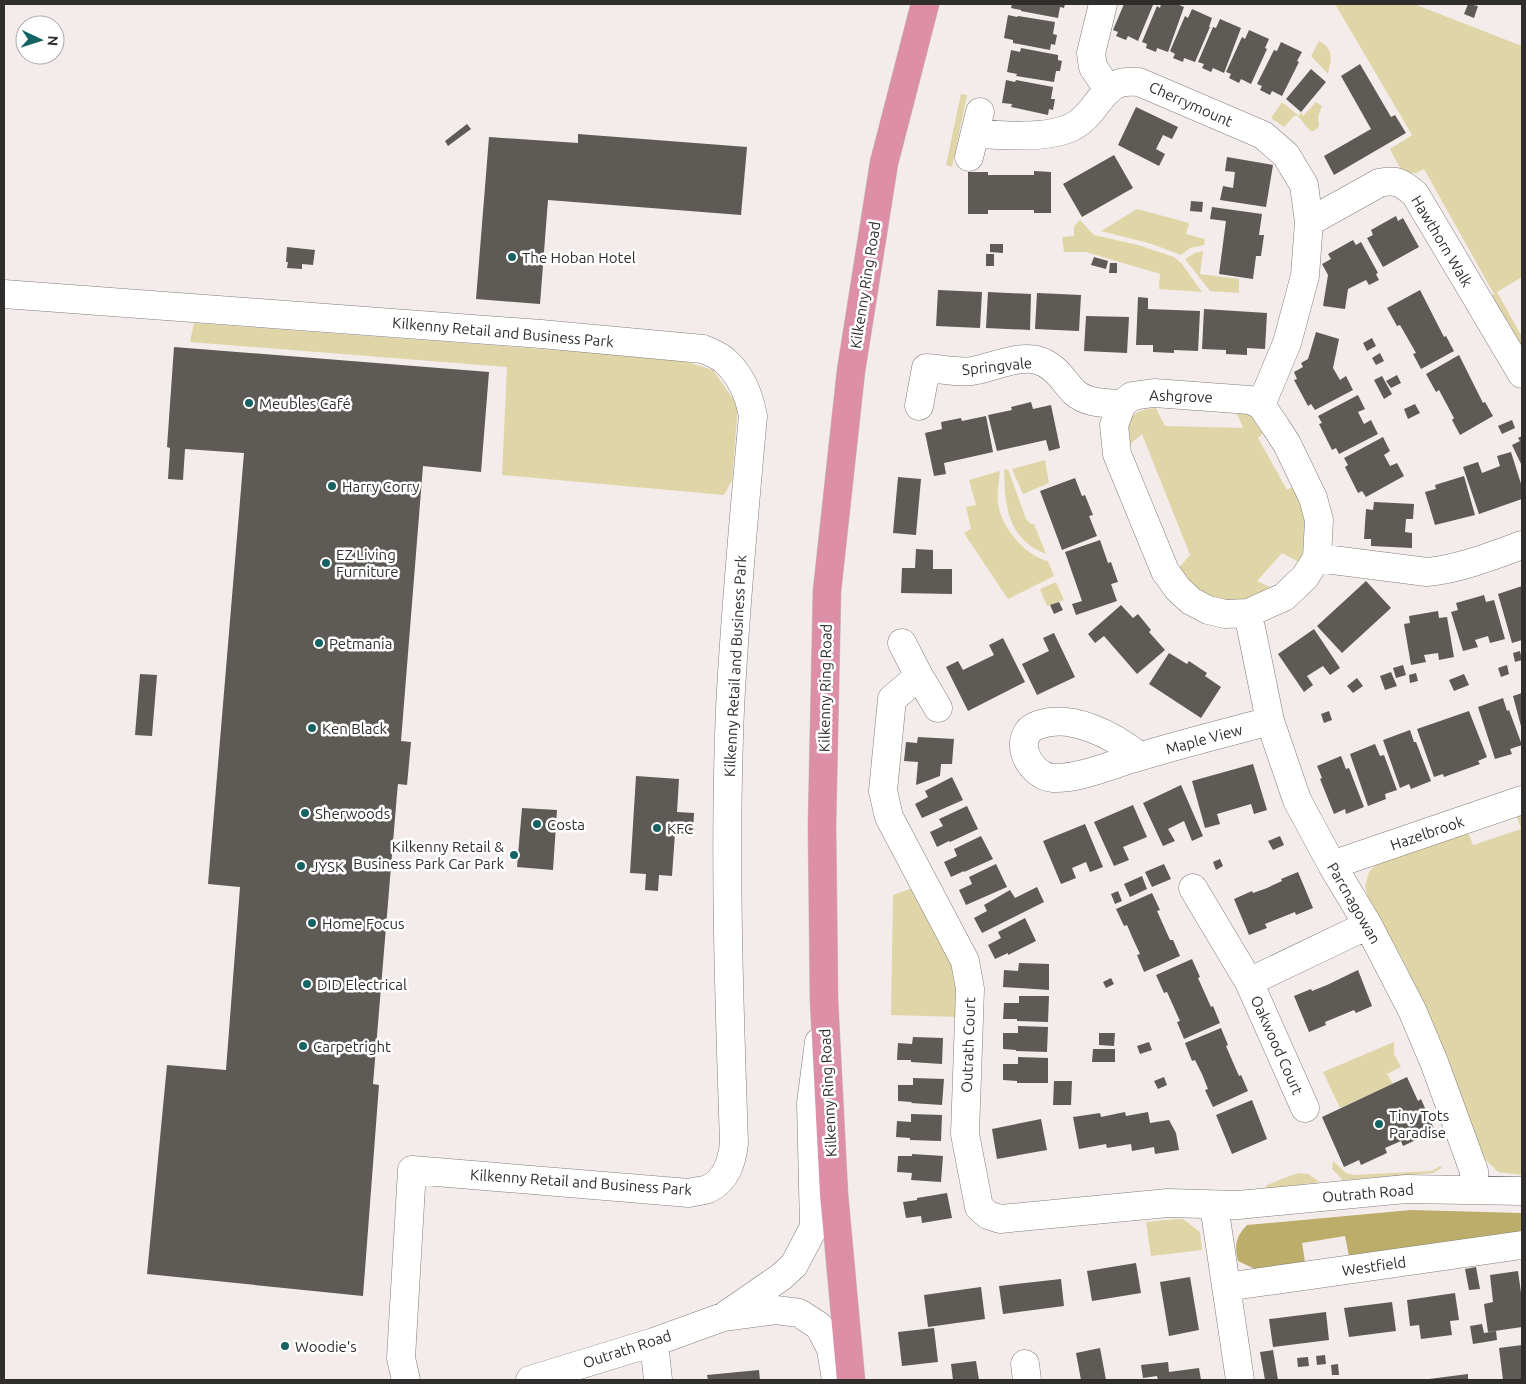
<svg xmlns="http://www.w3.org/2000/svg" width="1526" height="1384" font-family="Ubuntu,sans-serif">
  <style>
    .green { fill: #e0d5a7 }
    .forest { fill: #bcad6a }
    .building { fill: #5e5a56 }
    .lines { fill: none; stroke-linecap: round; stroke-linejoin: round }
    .minor-casing { stroke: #837d7b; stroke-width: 29 }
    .highway-casing { stroke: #c9c9c8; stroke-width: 29 }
    .minor { stroke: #fff; stroke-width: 28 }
    .highway { stroke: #dd8fa7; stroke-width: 28 }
    .poi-dot { fill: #156463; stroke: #fff; stroke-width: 2 }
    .labels { text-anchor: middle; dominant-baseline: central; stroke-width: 5; stroke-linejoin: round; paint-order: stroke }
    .street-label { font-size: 15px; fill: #302e2d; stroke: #fff }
    .poi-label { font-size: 15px; fill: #302e2d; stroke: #fff; text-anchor: start }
  </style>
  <rect width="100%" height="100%" fill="#f3ecea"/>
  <path class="green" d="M1335,4h79l108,42v231l-25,15 25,45v19l-35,-58 7,-4 -70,-125 -8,4 -14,-1 -12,-23 22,-14z
    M1319,41c16,9 12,18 9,33l-17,-18z
    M961,94l6,1 -15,72 -6,-2z
    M1282,102l17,14 2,-4 2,4 13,-14 6,4 -4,11 1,9 -5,5h-4l-12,-15h-4l-10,11 -13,-9z
    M1137,209l52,14 -3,11 19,5 -1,6 -14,3 -9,7 -29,-11 -51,-13z
    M1080,220l14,15 44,10 36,12 8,7 20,28 -43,-3 1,-15 -74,-22h-22l-2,-15 12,-1v-10z
    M1203,251l-3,23 39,5v14l-29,-2 -25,-32 10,-6z
    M194,323l483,36 36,11 25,36 -6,74 -8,15 -222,-20 5,-108 -317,-25z
    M1156,408l9,18 78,2 -8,-19c17,3 22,11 29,24l-6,5 29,52 7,-4 10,20 1,21 -3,32 -3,3 -17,-9 -25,28 17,8 -31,13 -37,-4 -29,-28 13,-15 -48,-121 -14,12c-2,-25 0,-36 28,-38z
    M1045,460l4,23 -26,11 -11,-25z
    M1008,469l18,50 5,5h3l12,30c-39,-15 -41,-48 -42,-84z
    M1000,471c-1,10 -3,21 -2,31 2,24 27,54 50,59l6,15 -46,23 -44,-66 7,-4 -5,-22 10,-2 -7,-25z
    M1056,582l8,18 -17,6 -7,-17z
    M1522,812v363l-24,-3 -14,-14 -50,-133 -31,-65 -36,-65 -2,-9 4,-14 12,-13 86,-29 6,15 48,-16 -5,-15z
    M918,886l40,83 1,48 -68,-2 2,-120z
    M1394,1042v12l7,13 -14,7 6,10 -53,24 -17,-36z
    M1333,1161l13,12 7,2 79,-4 8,-5 2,2 -9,5 -90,7 -11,-11z
    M1300,1173l8,1 12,8 -55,7 2,-4 25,-10z
    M1178,1219h5l17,13 2,18 -51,6 -5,-34z"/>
  <path class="forest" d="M1411,1210l111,3v19l-172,29 -5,-25 -43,7 4,25 -51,1 -17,-8c-4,-17 -2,-24 9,-36z"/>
  <path class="building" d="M1012,4h53l-1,4 -4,-1 -2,11 -37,-7v-1l-10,-2z
    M1124,4h28l1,1 -15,36 -10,-5 -2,4 -10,-4 2,-4 -5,-2z
    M1161,4h16l7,3 -16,45 -11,-4 -1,4 -10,-4 1,-4 -5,-2 15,-36 3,2z
    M1468,4l10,2 -4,12 -10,-4z
    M1192,9l20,9 -3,9h1l-15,35 -11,-4 -1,4 -10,-4 2,-4 -5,-3 15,-35 3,2z
    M1008,15l9,2 1,-1 37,6 -2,12 4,1 -2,10 -4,-1 -1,6 -37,-7v-3l-9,-2z
    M1220,19l21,9 -17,45 -11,-5 -2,4 -9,-4 2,-4 -6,-2 15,-35 3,1z
    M1249,30l20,9 -4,9 2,1 -16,35 -10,-5 -2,4 -10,-5 2,-4 -5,-2 16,-35 3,2z
    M1281,42l21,10 -5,9 2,1 -17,34 -10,-5 -2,4 -10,-5 2,-4 -5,-2 17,-34 3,1z
    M1021,48l37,7v5l4,1 -2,10h-4l-2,11 -38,-6 1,-2 -10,-2 4,-22 9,2z
    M1360,64l31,53 4,-2 11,18 -72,42 -10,-19 47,-27 -30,-53z
    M1311,69l15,13 -25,30 -15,-13z
    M1006,80l9,2 1,-2 37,7 -2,12h4l-2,11 -4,-1 -1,6 -37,-8 1,-3 -10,-1z
    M1136,107l42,20 -6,12 -9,-4 -7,14 9,5 -6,12 -41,-21z
    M467,124l4,5 -23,17 -3,-5z
    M578,134l169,13 -6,68 -193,-15 -8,104 -64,-5 13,-162 89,6z
    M1114,155l19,33 -51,29 -19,-33z
    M1227,157l46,8 -7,42 -46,-7 3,-14 10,2 2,-16 -10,-1z
    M1034,171l17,1v41h-17v-3h-46v4h-20v-42h20v3h46z
    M1191,201l12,1 -1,10 -12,-1z
    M1212,207l50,7 -3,21h5l-3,21h-5l-3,23 -34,-5 7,-53 -16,-2z
    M1396,216l2,5 5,-3 16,29 -36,20 -16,-29 6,-3 -2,-5z
    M1353,240l3,5 5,-3 17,31 -2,1 3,6 -10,5 -3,-5 -18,9 -3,20 -22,-3 5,-31 -6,-11 9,-5 -3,-5z
    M990,244h13v9l-13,-1z
    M287,247l28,3 -2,15 -11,-1v5l-15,-1 1,-6h-2z
    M986,254h8v12h-8z
    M1094,257l14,4 -2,8 -15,-4z
    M1110,263h7v10h-8z
    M938,290l44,2 -2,36 -44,-2z
    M1420,290l24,47 2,-1 8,15 -33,18 -8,-15 3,-1 -16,-28 -3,1 -10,-18z
    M988,292l43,2 -1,36 -44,-2z
    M1037,293l44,2 -2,36 -44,-2z
    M1138,297l10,1v11l52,2 -2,40 -24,-1v3l-21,-1v-7h-17z
    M1204,309l63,4 -2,36 -18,-1v7l-21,-1v-4l-24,-1z
    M1086,316l43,1 -2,36 -43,-2z
    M1316,332l23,7 -6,29 7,12 6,-4 7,14 -38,20 -4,-6 -3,2 -14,-26 3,-1 -3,-7 9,-5 -2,-4 7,-4z
    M1372,338l4,8 -9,5 -4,-8z
    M174,347l315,25 -8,100 -58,-6 -22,275 10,1 -4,43 -9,-1 -1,10 -24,290 6,1 -16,211 -216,-22 20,-209 59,5 14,-183 -32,-3 36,-431 -59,-4 -2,31 -15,-1 2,-31 -3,-1z
    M1380,353l4,8 -8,4 -4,-7z
    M1459,355l24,48 2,-1 8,14 -33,19 -8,-15 2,-2 -15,-28 -3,2 -10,-18z
    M1397,375l4,8 -10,5 -5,-7z
    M1382,376l10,18 -8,5 -10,-19z
    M1358,395l7,14 -7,3 6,12 7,-4 7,14 -39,20 -3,-6 -4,2 -13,-26 3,-1 -4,-7z
    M1031,402l2,7 18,-4 9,43 -11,3 -3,-11 -49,11 -9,-36 24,-5 -1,-3z
    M1415,404l5,9 -12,6 -4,-10z
    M986,416l7,36 -49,11 2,11 -12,2 -9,-43 17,-4 -1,-7 20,-4 1,3z
    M1512,420l3,8 -13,6 -4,-8z
    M1522,436v30l-10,-21 8,-4 -2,-3z
    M1383,437l7,14 -6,4 6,11 7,-3 7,13 -38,21 -4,-6 -4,2 -13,-26 3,-2 -4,-7z
    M1511,452l11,35v12l-43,15 -16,-47 15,-5 4,11 18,-7 -3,-10z
    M1464,476l11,39 -40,10 -10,-33 11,-3 -1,-4z
    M898,477l23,2 -5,56 -23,-2z
    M1075,478l7,18 3,-1 8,20 -4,1 8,20 -35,14 -22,-59z
    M1374,502l40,2 -1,15h-7l-1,13 7,1v15l-41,-2v-7h-7l2,-30 7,1z
    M1100,540l8,23 3,-1 7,20 -7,2 6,17 -41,14 -4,-11 10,-3 -17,-49z
    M916,549l17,1v19h19v25l-51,-1 1,-25h13z
    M1366,581l25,27 -49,45 -25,-27z
    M1522,586v54l-10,3 -14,-49z
    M1484,595l2,7 8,-2 11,39 -15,4 -2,-7 -13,4 3,7 -15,4 -12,-39 7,-2 -2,-7z
    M1059,602l4,8 -9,4 -4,-9z
    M1121,605l12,13 5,-4 13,16 -2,2 16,18 -28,24 -33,-38 -9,7 -7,-9z
    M1438,611l1,7 8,-1 7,40 -15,3 -1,-7 -14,2 2,7 -15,3 -7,-41 6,-1 -1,-7z
    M1314,629l26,39 -10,7 -7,-9 -16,10 6,9 -9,7 -26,-38z
    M1054,633l21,44 -38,18 -15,-31 27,-13 -6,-13z
    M1003,638l22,44 -57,29 -22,-44 12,-6 5,9 31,-15 -5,-10z
    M1520,651l2,9 -7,2 -2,-9z
    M1169,653l18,11 2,-3 18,12 -2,3 16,11 -20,31 -52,-34z
    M1403,665l3,10 -10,3 -3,-10z
    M1507,665l2,9 -8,3 -3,-9z
    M1391,672l6,14 -12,4 -5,-14z
    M1416,673l2,8 -8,2 -1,-8z
    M140,674l17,1 -5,61 -17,-1z
    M1464,674l5,11 -15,6 -5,-11z
    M1357,678l6,8 -10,7 -6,-7z
    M1522,693v37l-9,-34z
    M1503,698l4,13 2,-1 13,35 -12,4 2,5 -17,5 -17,-52z
    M1329,711l3,9 -8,3 -3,-9z
    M1469,711l18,46 -9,4 2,3 -36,13 -1,-3 -9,3 -17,-48z
    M1410,730l4,12h2l15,39 -20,8 -2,-5 -9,4 -17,-48z
    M918,737l36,2 -2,25h-11l-1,12 -24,9 2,-23 -14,-1 2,-19 11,1z
    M1375,744l5,12 4,-1 13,35 -12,4 1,5 -18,7 -18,-52z
    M1341,756l5,13 3,-1 15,39 -18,7 -1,-5 -11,5 -14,-35 2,-1 -5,-12z
    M1253,764l14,46 -13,4 -3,-10 -34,10 3,10 -15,4 -13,-47z
    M636,776l43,3 -2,33 17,1 -1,21 -18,-1 -3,43 -13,-1 -1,16 -13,-1 1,-16 -16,-1z
    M952,777l11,23 -41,18 -7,-14 13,-7 -3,-6z
    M1181,785l22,51 -11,5 -8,-20 -16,8 7,12 -12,5 -20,-43z
    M1133,805l14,32 -24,10 6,13 -15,6 -20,-44z
    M967,806l11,23 -28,13 -1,-1 -12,6 -7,-15 13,-6 -4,-7z
    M522,808l35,2 -4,60 -36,-3z
    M1085,824l18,43 -13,5 -4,-10 -14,6 4,10 -15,6 -18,-43z
    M981,836l12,23 -29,13v-1l-13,6 -7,-15 13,-6 -3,-7z
    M1280,836l4,9 -11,5 -5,-9z
    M1220,859l3,7 -7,4 -3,-8z
    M996,864l11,23 -41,18 -7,-15 13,-6 -3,-7z
    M1164,864l7,15 -19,8 -7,-15z
    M1298,872l15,36 -17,7 -1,-3 -30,12 2,4 -18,7 -15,-36 18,-8 1,2 14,-5 15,-7 -1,-2z
    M1142,876l5,13 -17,8 -6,-13z
    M1037,887l7,15 -62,31 -8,-15 13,-7 -3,-6 26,-15 5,8z
    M1118,891l4,10 -7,3 -4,-10z
    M1152,893l8,17 -3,1 13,29h3l7,16 -36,16 -7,-17 3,-1 -7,-15 -6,-14 -3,1 -8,-17z
    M1025,918l11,23 -28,14v-2l-13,6 -7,-14 13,-7 -3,-6z
    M1192,959l8,18 -2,1 13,29 2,-1 7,17 -36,16 -7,-17 3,-1 -13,-29 -3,1 -8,-18z
    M1019,963l30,1v26l-46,-3 1,-17 14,1z
    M1358,970l14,36 -16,7 -2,-3 -29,12 1,3 -17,7 -15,-36 17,-7 1,2 15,-6z
    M1111,978l3,6 -8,4 -3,-6z
    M1019,996h30l-1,26 -31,-1v-2h-14l1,-16h15z
    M1018,1026l30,1 -1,25 -31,-1v-1l-13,-1v-16h15z
    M1221,1028l7,17 -2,1 6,14 7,16 2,-1 7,16 -35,16 -8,-17 3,-1 -6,-15 -7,-14 -3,1 -7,-18z
    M1099,1033h16l-1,13 -15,-1z
    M913,1037l30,1 -1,26 -31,-2v-2h-14l1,-17 14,1z
    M1149,1042l3,8 -12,4 -3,-8z
    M1093,1049h22v13h-23z
    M1018,1057l30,1v25h-31v-2l-14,-1v-16h15z
    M1164,1077l3,8 -9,4 -4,-8z
    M1407,1077l11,24 3,-2 14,32 -32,15 -2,-5 -16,7 2,5 -26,12 -2,-5 -15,7 -22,-50z
    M913,1078l31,1 -2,26 -31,-2 1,-1 -14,-1v-16h15z
    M1054,1081h18l-1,24h-18z
    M1252,1100l15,39 -35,15 -16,-39z
    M1125,1112l1,4 22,-4 2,11 19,-3 7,13 3,17 -24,4 -1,-7 -22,4 -1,-7 -24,4 -1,-4 -27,5 -6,-32 27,-4 1,4z
    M911,1114l31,1 -1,26 -31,-1v-2l-14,-1 1,-16 14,1z
    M1041,1119l6,31 -50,9 -5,-30z
    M912,1154l31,2 -2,26 -30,-2 1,-7 -15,-1 1,-16h14z
    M947,1193l5,25 -30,5 -1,-7 -15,2 -3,-16 14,-2v-2z
    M1136,1263l5,30 -49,8 -5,-30z
    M1476,1267l4,22 -11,1 -4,-21z
    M1518,1271l4,29v27l-34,5 -4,-28 9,-2 -3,-27z
    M1190,1277l9,53 -30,6 -9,-54z
    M1061,1279l3,27 -61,8 -4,-28z
    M981,1287l4,32 -57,8 -4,-32z
    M1455,1293l4,27 -9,1 2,14 -31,4 -2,-14 -9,1 -3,-26z
    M1392,1302l4,29 -47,6 -5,-29z
    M1326,1312l3,28 -56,7 -4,-28z
    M1482,1324l2,9 12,-2 1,9 -24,4 -3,-18z
    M934,1328l4,34 -36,4 -4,-34z
    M1522,1345v35h-19l-4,-32z
    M1100,1348l6,32h-25l-5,-27z
    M1273,1350l5,30h-13l-5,-28z
    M1325,1355l1,9 -9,1 -1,-9z
    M1308,1357l1,9 -11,1 -1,-9z
    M976,1361l3,19h-26l-2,-16z
    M1168,1362l1,10 30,-4 2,12h-43l-1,-4 -14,2 -2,-13z
    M1338,1364l1,11h-7l-1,-10z
    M759,1370l1,10h-52l-1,-5z
    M1468,1374v6h-38l-1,-1z"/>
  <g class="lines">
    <g class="minor-casing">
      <path id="minor" d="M1103,4l-12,49 2,14 15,22
        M975,133c28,3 69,6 95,-5 23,-10 29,-37 50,-45 6,-2 13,-1 19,-1l124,53 23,20 18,30 5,37
        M969,157l11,-45
        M4,294l537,40 162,15c7,3 15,6 21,11 17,15 25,34 29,56 -9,97 -18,195 -23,293 -6,144 -1,289 4,434 -2,18 -7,37 -26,46 -5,2 -13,2 -19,4l-277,-23 -11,188 5,22
        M1154,393l96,7 11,5 15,22 11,17 26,54 6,22 -2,38 -12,19 -21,20 -36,16 -23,1 -17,-4 -17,-9 -13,-12 -13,-18 -48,-117 -3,-29 8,-21 10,-8z
        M1261,405l26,-62 18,-67 4,-54 70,-39c18,-4 23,0 36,11l107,180
        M919,406l7,-38c15,1 32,5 46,3 19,-3 46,-16 65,-11 18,5 25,19 37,32 13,12 32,11 48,12
        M1317,558l110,14c33,-3 64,-16 95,-27
        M1248,613l22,108 27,79 35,65 36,60 44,85 22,52 40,109v18
        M902,643l17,33 19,32
        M919,676l-27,23 -9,92 6,26 76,144 5,28 -5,145 14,73 9,8 12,4 168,-16 70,2 168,-16 116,2
        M1139,756c-26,-21 -68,-43 -101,-31 -28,10 -10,51 15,53 27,1 59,-14 85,-21 43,-13 87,-24 132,-36
        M1332,865l190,-65
        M1193,888l56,94 56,126
        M1249,982l119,-57
        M1214,1205l26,175
        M1226,1287l296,-42
        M726,1315l55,-38 13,-12 20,-38 -3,-124 8,-61
        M654,1342l4,38
        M1025,1364l2,16
        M530,1380l124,-38 69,-25 53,-7 23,3 20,13 12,23 5,31"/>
    </g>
    <g class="highway-casing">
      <path id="highway" d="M851,1380l-17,-186 -10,-194 -2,-175 5,-234 24,-220 33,-208 41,-159"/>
    </g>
    <use href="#minor" class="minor"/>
    <use href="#highway" class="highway"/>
  </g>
  <g class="poi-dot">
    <circle cx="512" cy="257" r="5"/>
    <circle cx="249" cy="403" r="5"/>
    <circle cx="332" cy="486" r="5"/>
    <circle cx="326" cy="563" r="5"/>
    <circle cx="319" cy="643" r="5"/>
    <circle cx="312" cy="728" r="5"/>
    <circle cx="305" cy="813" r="5"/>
    <circle cx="537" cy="824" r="5"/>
    <circle cx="657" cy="828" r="5"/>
    <circle cx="514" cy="855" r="5"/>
    <circle cx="301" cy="866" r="5"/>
    <circle cx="312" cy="923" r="5"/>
    <circle cx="307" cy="984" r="5"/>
    <circle cx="303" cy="1046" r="5"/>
    <circle cx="1379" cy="1124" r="5"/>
    <circle cx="285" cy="1346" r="5"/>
  </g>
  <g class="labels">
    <g class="street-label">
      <text transform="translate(1191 104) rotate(24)">Cherrymount</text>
      <text transform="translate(1442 241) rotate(59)">Hawthorn Walk</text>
      <text transform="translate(865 285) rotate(-81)">Kilkenny Ring Road</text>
      <text transform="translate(503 332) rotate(5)">Kilkenny Retail and Business Park</text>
      <text transform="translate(997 366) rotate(-6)">Springvale</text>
      <text transform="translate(1181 396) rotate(2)">Ashgrove</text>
      <text transform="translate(735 666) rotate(-87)">Kilkenny Retail and Business Park</text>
      <text transform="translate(825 688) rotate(-89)">Kilkenny Ring Road</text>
      <text transform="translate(1204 739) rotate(-15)">Maple View</text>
      <text transform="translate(1427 833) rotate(-19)">Hazelbrook</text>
      <text transform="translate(1354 903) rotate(60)">Parcnagowan</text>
      <text transform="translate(968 1045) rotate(-88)">Outrath Court</text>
      <text transform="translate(1277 1045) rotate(66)">Oakwood Court</text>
      <text transform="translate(828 1093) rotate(-93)">Kilkenny Ring Road</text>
      <text transform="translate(581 1182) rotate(4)">Kilkenny Retail and Business Park</text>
      <text transform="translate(1368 1193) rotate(-5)">Outrath Road</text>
      <text transform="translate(1374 1266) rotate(-8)">Westfield</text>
      <text transform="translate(627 1349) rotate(-18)">Outrath Road</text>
    </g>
    <g class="poi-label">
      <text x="522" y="257">The Hoban Hotel</text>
      <text x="259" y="403">Meubles Café</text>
      <text x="342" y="486">Harry Corry</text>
      <text x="336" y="554">EZ Living<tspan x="336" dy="17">Furniture</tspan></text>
      <text x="329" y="643">Petmania</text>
      <text x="322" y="728">Ken Black</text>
      <text x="315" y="813">Sherwoods</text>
      <text x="547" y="824">Costa</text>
      <text x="667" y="828">KFC</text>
      <text x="504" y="846" text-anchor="end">Kilkenny Retail &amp;<tspan x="504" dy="17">Business Park Car Park</tspan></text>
      <text x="311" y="866">JYSK</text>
      <text x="322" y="923">Home Focus</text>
      <text x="317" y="984">DID Electrical</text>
      <text x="313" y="1046">Carpetright</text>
      <text x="1389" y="1115">Tiny Tots<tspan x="1389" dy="17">Paradise</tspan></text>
      <text x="295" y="1346">Woodie's</text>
    </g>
  </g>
  <rect width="1526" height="1384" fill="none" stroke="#302e2d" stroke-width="10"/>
  <g transform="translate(40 40) rotate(94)"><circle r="24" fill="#ffffff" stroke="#acabab"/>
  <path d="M0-4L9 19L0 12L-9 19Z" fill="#156463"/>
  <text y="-8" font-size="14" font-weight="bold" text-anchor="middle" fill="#302e2d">N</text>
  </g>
</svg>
